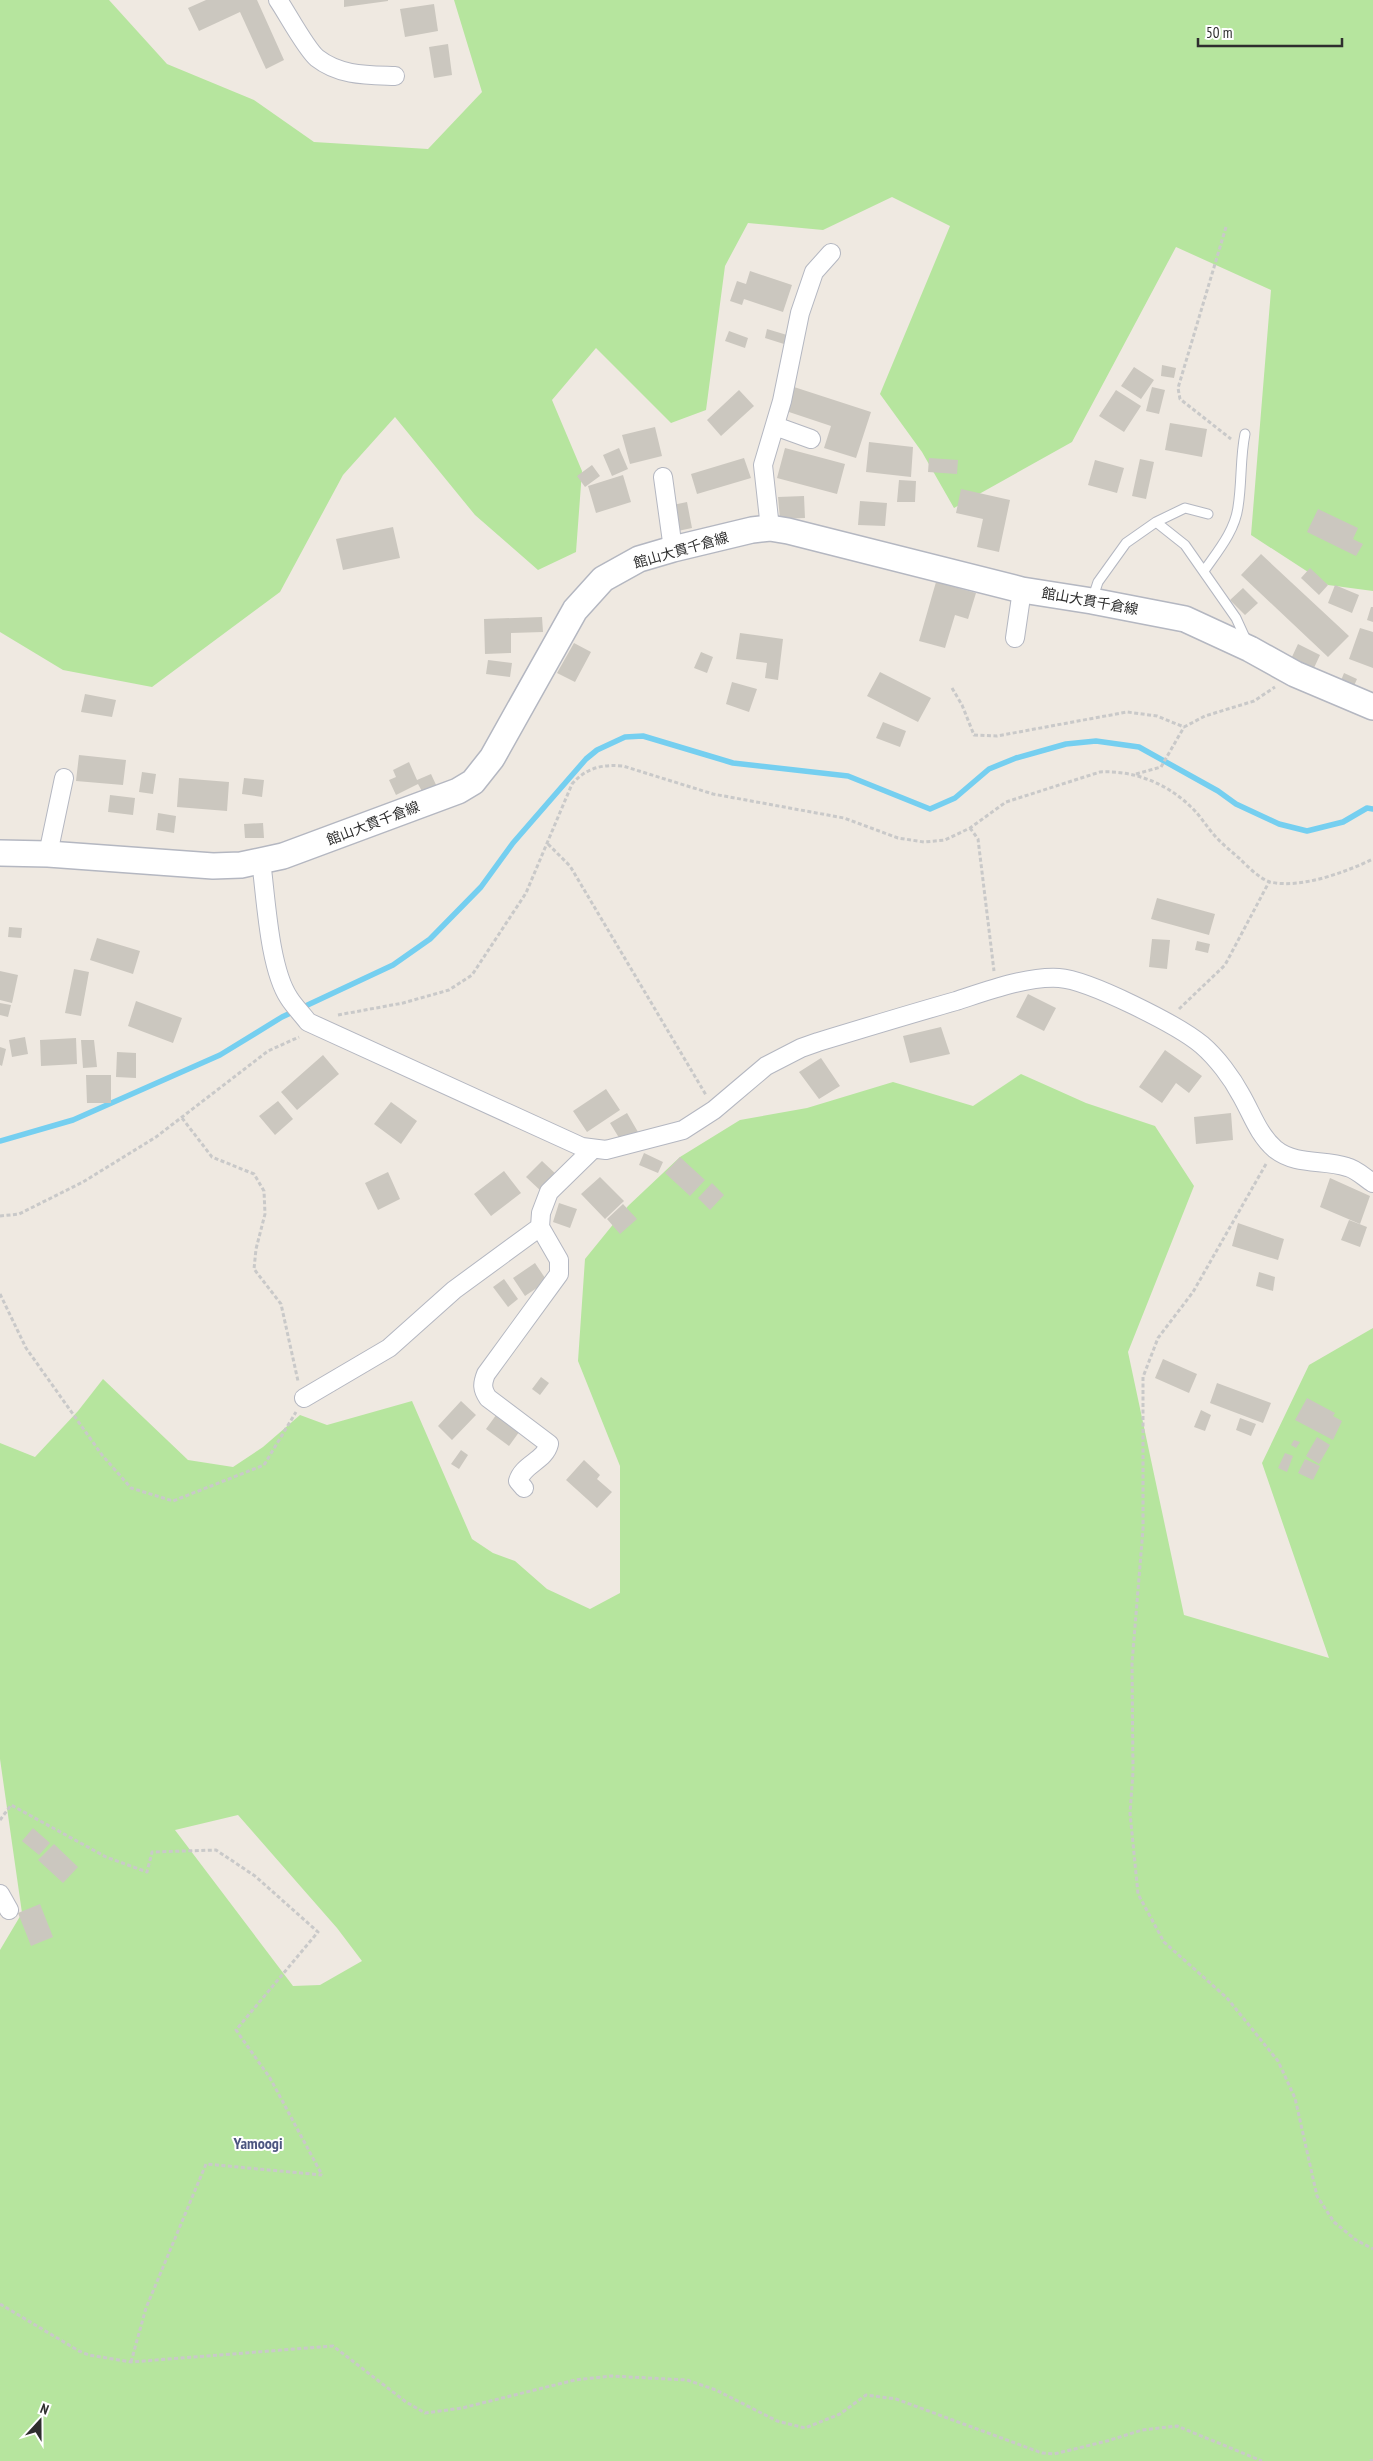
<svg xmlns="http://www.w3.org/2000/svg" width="1373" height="2461" font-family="'PT Sans Narrow','Noto Sans JP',sans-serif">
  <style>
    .green { fill: #b6e59e; fill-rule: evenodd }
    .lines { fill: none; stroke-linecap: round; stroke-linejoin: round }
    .stream { stroke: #75cff0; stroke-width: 5.5 }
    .building { fill: #cbc7bf }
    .service-casing { stroke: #b4b7c1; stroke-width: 11 }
    .minor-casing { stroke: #b4b7c1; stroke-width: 20 }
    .secondary-casing { stroke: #b4b7c1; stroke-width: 28 }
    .path { stroke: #c9c9c9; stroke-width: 3; stroke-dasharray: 4 2.5; stroke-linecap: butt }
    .service { stroke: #fff; stroke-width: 9 }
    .minor { stroke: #fff; stroke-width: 18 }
    .secondary { stroke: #fff; stroke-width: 25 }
    .labels { text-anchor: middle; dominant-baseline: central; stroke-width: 4; stroke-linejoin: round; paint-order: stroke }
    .street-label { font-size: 14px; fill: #2e2e2e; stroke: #fff }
    .quarter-label { font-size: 16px; font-weight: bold; fill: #4d5680; stroke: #fff }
  </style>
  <rect width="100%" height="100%" fill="#efe9e1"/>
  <path class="green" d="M0,0h109l58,64 87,36 60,42 114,7 54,-57 -28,-92h919v591l-45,-6 -77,-50 20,-245 -95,-43 -104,195 -118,66 -32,-56 -42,-58 70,-168 -58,-29 -69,33 -75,-7 -23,43 -19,144 -35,13 -75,-75 -44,52 30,71 -6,81 -38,18 -63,-55 -80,-98 -52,58 -63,117 -128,95 -89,-17 -63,-38z
    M1021,1074l65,29 69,23 39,60 -66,166 56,263 145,43 -67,-195 47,-98 64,-37v1133h-1373v-511l22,-37 -22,-154v-316l35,14 43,-46 25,-32 85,81 45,7 30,-20 37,-32 27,10 85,-24 60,138 21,14 22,8 32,28 43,20 30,-16v-127l-42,-105 7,-102 43,-53 52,-49 60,-37 67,-12 86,-26 80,24zM238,1815l99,113 25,33 -42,24 -27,1 -118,-156z"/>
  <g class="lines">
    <path class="stream" d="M0,1141l73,-21 147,-65 62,-38 111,-52 37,-26 51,-52 32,-44 73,-84 11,-9 28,-13 18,-1 90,27 115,13 82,33 25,-11 34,-29 27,-11 50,-14 30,-3 43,6 79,44 18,13 43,20 28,7 36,-9 24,-14 6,1"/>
  </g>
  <path class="building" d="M206,0h51l27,60 -18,9 -26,-57 -41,19 -11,-23z
    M344,0h44v1l-44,6z
    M434,4l4,27 -33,6 -5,-28z
    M448,44l4,31 -18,3 -5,-31z
    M750,271l42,14 -9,27 -39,-13 -2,6 -12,-4 7,-20 9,3z
    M767,329l20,6 -3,9 -19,-6z
    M729,331l19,7 -3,10 -20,-7z
    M1162,365l14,3 -2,10 -13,-2z
    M1134,367l20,13 -13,19 -20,-13z
    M794,387l77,25 -15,46 -32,-10 7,-22 -45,-15z
    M1152,387l13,3 -6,24 -13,-3z
    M739,390l15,16 -33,30 -14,-16z
    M1116,390l25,16 -17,26 -25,-16z
    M1170,423l37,6 -5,28 -37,-7z
    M655,427l7,29 -32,8 -8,-29z
    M869,442l44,5 -2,30 -45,-5z
    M619,448l9,21 -16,7 -9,-21z
    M785,448l60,16 -8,30 -60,-16z
    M744,458l7,20 -54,16 -6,-20z
    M929,458l29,2 -1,14 -29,-2z
    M1140,459l14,3 -8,37 -14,-3z
    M1095,460l29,8 -7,25 -29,-8z
    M592,465l8,11 -15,11 -8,-11z
    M623,475l8,27 -35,11 -8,-27z
    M899,480l17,1 -1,21h-18z
    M961,489l49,11 -11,52 -22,-5 6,-28 -27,-6z
    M804,496l1,22 -25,1 -2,-22z
    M860,501l27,2 -2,23 -27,-1z
    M687,502l5,26 -19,4 -5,-26z
    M1318,509l40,19 -5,11 10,5 -7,12 -49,-24z
    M393,527l7,31 -57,12 -7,-31z
    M1261,554l88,82 -21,21 -87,-82z
    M1310,568l18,17 -9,10 -18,-17z
    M936,582l40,11 -8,26 -13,-4 -10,33 -26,-7z
    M1335,585l24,10 -7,18 -24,-10z
    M1243,588l15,15 -13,12 -15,-15z
    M1371,607h2v15l-6,-2z
    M542,617l1,15 -32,1v20l-26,1 -1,-35z
    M1360,628l13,4v36l-24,-9z
    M740,633l43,6 -5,41 -13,-2 2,-15 -31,-4z
    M574,643l17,9 -16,30 -18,-9z
    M1298,644l22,11 -7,15 -22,-11z
    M701,652l12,5 -6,16 -13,-5z
    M488,660l24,3 -2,14 -24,-3z
    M880,672l51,26 -13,24 -51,-26z
    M1344,673l13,6 -4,9 -13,-5z
    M732,682l25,7 -8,23 -23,-8z
    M85,694l31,6 -4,17 -31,-5z
    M883,722l23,9 -6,16 -24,-9z
    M79,755l47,5 -3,25 -47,-4z
    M409,762l8,18 14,-6 6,13 -14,6 -5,-9 -22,11 -7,-15 7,-3 -3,-7z
    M142,772l14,2 -3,20 -14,-2z
    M179,778l50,4 -2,29 -50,-4z
    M244,778l20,2 -2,17 -20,-3z
    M110,795l25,3 -2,17 -25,-3z
    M158,813l18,3 -2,17 -18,-3z
    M263,823l1,15h-19l-1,-14z
    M1157,898l58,16 -6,21 -58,-16z
    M9,927l13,1 -1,10 -13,-1z
    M97,938l43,13 -7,23 -43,-14z
    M1152,939l18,1 -3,29 -18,-2z
    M1197,941l13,3 -2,9 -13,-3z
    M74,969l15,3 -8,44 -16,-3z
    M0,971l18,4 -6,28 -12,-3z
    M1028,994l28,14 -12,23 -28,-14z
    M136,1001l46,17 -9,25 -45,-17z
    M0,1003l11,2 -3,12 -8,-2z
    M941,1027l9,27 -40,9 -7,-27z
    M25,1037l3,17 -16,3 -3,-17z
    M76,1038l1,26 -36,2 -1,-26z
    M81,1040h13l3,27 -14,1z
    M0,1047l6,2 -4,17 -2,-1z
    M1165,1050l37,26 -13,17 -13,-10 -14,20 -23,-16z
    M117,1052l19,1v25l-20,-1z
    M323,1055l16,19 -42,36 -16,-18z
    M821,1058l19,28 -21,13 -20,-27z
    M86,1075h25v28h-24z
    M606,1089l14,21 -33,22 -14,-21z
    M278,1101l15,18 -18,16 -16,-19z
    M391,1102l26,19 -16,23 -27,-20z
    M627,1113l11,19 -17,9 -11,-18z
    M1231,1113l2,27 -37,4 -2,-27z
    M644,1153l19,9 -5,11 -19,-8z
    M680,1157l25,23 -15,16 -25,-23z
    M542,1161l16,15 -16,16 -16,-15z
    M504,1171l17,22 -30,23 -17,-22z
    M388,1172l12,27 -22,11 -13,-27z
    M600,1177l24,24 -19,18 -24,-25z
    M1330,1178l40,18 -10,28 -40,-17z
    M712,1183l12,12 -14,15 -12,-12z
    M559,1203l18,6 -7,19 -17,-6z
    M623,1204l14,15 -17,15 -13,-15z
    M1349,1220l18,7 -7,20 -19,-7z
    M1238,1223l46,16 -6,21 -46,-14z
    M535,1263l12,18 -22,15 -12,-18z
    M1259,1272l16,5 -2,14 -17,-5z
    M504,1279l14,20 -10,8 -15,-20z
    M1163,1359l34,15 -8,19 -34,-15z
    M541,1377l8,6 -9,12 -8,-6z
    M1217,1383l54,20 -8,20 -53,-20z
    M1307,1398l28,15 -2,3 9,5 -9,19 -38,-20z
    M461,1401l15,14 -24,25 -14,-14z
    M1201,1410l10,5 -6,16 -11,-4z
    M499,1411l23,17 -13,18 -23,-17z
    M1240,1418l16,6 -5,12 -15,-6z
    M1317,1437l13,8 -11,19 -13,-8z
    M1294,1440l6,2 -4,6 -5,-3z
    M461,1450l7,5 -9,14 -8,-5z
    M1285,1453l8,3 -6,16 -9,-4z
    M1305,1459l15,7 -7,14 -15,-7z
    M584,1460l16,15 -3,4 15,13 -15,16 -31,-28z
    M33,1828l17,15 -11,12 -17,-14z
    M54,1844l24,23 -15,16 -25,-23z
    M40,1904l13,33 -22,9 -13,-33z"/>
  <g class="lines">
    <g class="service-casing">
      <path id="service" d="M1156,522l29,23 51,73 11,24
        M1204,571c13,-19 31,-40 34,-64 4,-24 2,-49 7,-73
        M1092,600l6,-18 28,-39 30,-21 29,-14 23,6"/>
    </g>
    <g class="minor-casing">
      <path id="minor" d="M278,0c9,13 28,49 39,58 23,18 50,17 78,18
        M775,426l36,13
        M663,477l10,72
        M770,528l-7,-63 19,-64 18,-88 14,-41 17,-19
        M1015,638l7,-48
        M48,854l16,-76
        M261,861c5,36 8,107 28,137 5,8 13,16 19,24l274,125 24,3 77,-20 31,-20 52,-44 35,-18 17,-6c46,-14 92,-28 138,-41 31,-10 71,-25 103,-23 30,2 119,47 143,67 15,13 30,33 39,50 11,19 17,39 34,54 21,17 49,10 72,18 9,2 18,11 26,16
        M304,1398l85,-50 65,-58 86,-63
        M524,1488l-6,-7c5,-17 27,-20 31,-37l-61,-46c-6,-9 -6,-14 -2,-24l73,-100v-14l-19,-33 1,-14 8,-21 44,-43
        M0,1894l9,16"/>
    </g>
    <g class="secondary-casing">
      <path id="secondary" d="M0,853l48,1 165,12 28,-1 42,-9 175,-65 15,-9 19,-24 83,-148 28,-31 36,-20 34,-10 79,-19 18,-2 18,3 234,59 70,11 93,18 65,30 45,25 78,33"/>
    </g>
    <path class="path" d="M1226,227l-48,161 2,11 51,40
      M952,688l10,17 12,30 23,1 130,-24 30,4 27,11 21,-11 49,-15 21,-14
      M1136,774l25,-7 23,-40
      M970,828l8,11 16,132
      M548,844l22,22 136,229
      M1179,1009l46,-44 44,-83
      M338,1015l65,-12 46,-13 23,-15 54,-82 46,-109c14,-16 30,-20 51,-18l90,28 131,24 54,20 26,4 21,-2 25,-12 36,-26 94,-30c33,-2 66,11 90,34 10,9 16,20 25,30 7,8 16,15 25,23 7,7 20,20 30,23 31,7 76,-10 103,-23
      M182,1118l30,39 42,17 10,17 1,23 -9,35 -2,20 27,35 17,77
      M1266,1164l-73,128 -35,46 -15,39v152l-11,134 1,109 -3,41 8,81 26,48 63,56 51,63 17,37 22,98 17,26 22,18 17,9
      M0,1216l19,-2 64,-32 73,-45 112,-86 31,-14
      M0,1294l26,54 76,107 29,33 42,13 91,-36 32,-53
      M0,1820l11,-15 95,52 41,15 5,-20 64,-2 39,26 63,56 -82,98 34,48 52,97
      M0,2304l79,47 10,4 42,7 202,-16 73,56 19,11 37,-5 113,-28 36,-4 76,4 29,10 61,31 28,7 35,-14 26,-19 30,4 146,54 12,1 53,-13 35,-11 35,-4 85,35
      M131,2362l15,-54 60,-144 116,11
      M1370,2461l3,-1"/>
    <use href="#service" class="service"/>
    <use href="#minor" class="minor"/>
    <use href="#secondary" class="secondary"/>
  </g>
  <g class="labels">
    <g class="street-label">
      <text transform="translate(681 550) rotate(-16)">館山大貫千倉線</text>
      <text transform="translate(1090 601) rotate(10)">館山大貫千倉線</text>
      <text transform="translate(373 823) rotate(-21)">館山大貫千倉線</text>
    </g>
    <g class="quarter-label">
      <text x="258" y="2143">Yamoogi</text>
    </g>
  </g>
  <g transform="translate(40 2421) rotate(21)" stroke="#ffffff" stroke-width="4" paint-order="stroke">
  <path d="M0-4L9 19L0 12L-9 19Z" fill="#2e2e2e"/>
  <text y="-8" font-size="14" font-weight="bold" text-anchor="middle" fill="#2e2e2e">N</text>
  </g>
  <path d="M1198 38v8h144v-8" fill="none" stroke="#2e2e2e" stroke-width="2.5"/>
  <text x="1206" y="38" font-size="15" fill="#2e2e2e" stroke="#ffffff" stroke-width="4" paint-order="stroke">50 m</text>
</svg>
